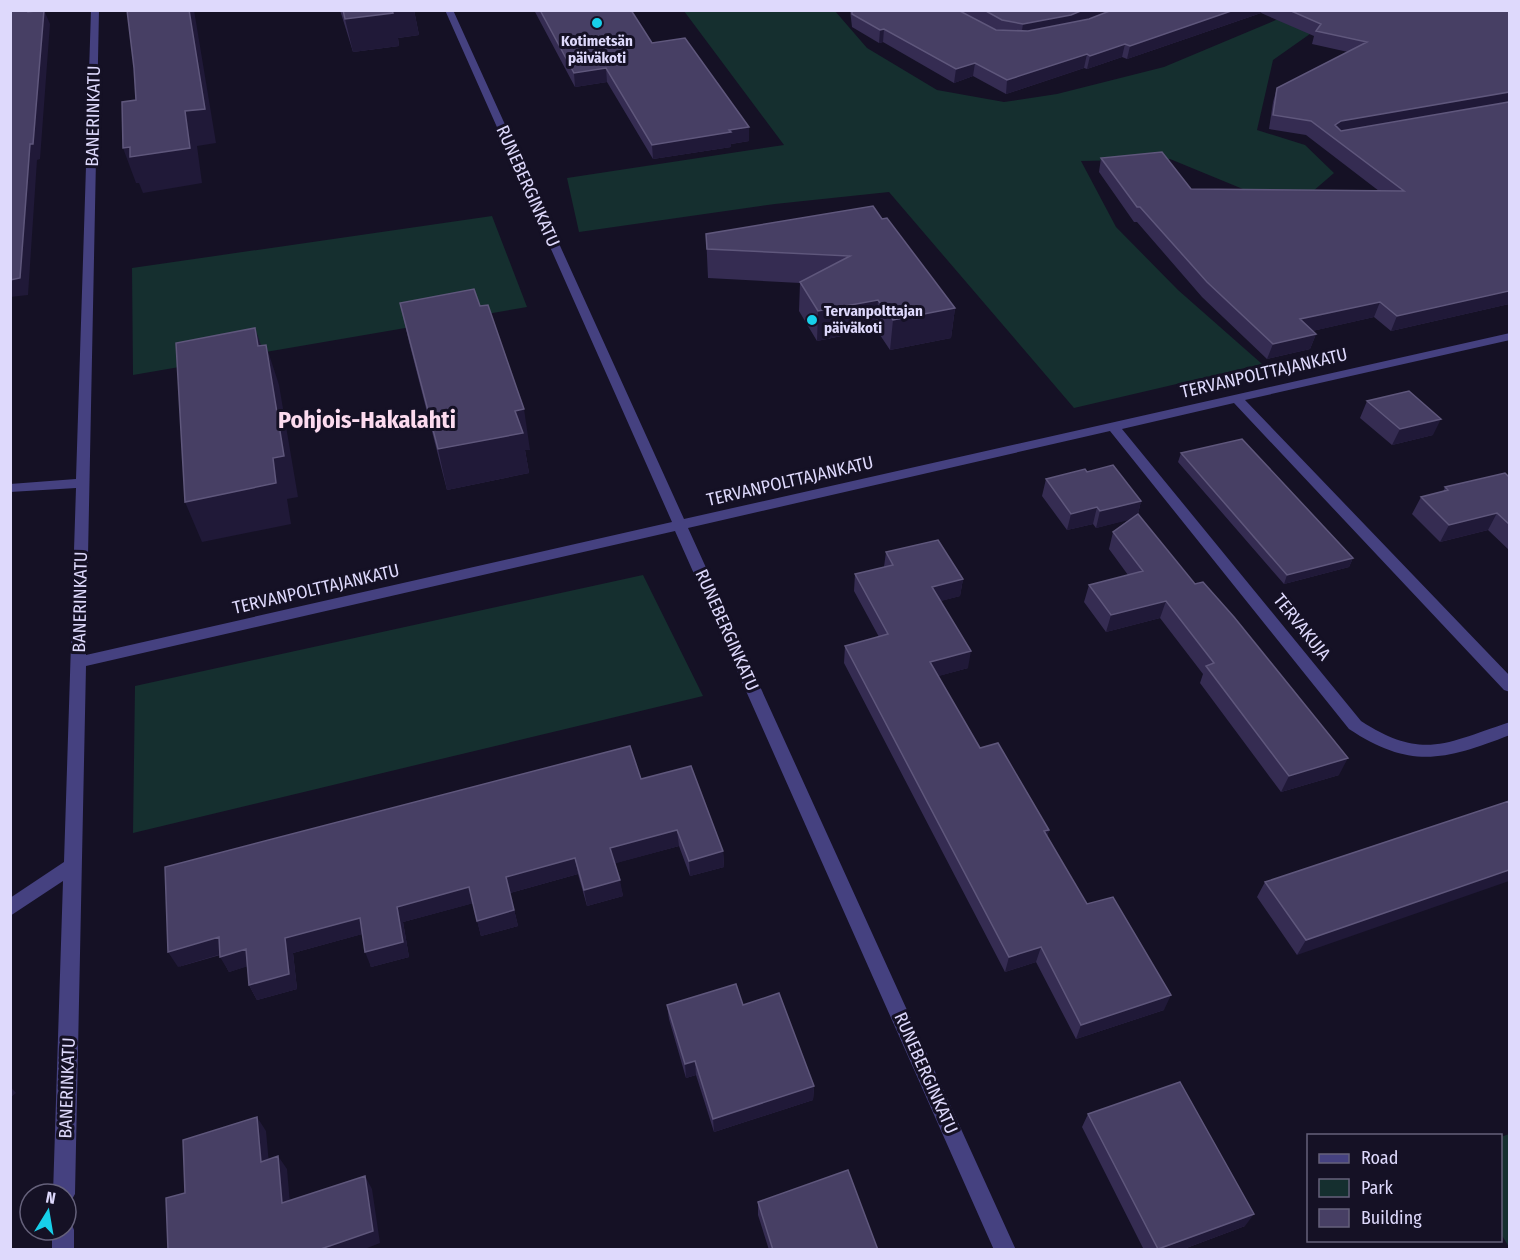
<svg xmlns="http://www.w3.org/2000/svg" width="1520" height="1260" font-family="'Fira Sans Condensed',sans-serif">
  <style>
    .green { fill: #152f2f }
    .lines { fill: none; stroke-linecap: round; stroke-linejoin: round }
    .minor { fill: #454180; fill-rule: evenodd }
    .wall { fill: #352c52 }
    .shaded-wall { fill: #201938 }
    .building { fill: #473f64; stroke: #5f577c; stroke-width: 1.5 }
    .poi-dot { fill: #17d0ea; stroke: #151125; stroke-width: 2 }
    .labels { text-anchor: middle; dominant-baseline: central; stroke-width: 6; stroke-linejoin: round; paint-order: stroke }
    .far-poi-label { font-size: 15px; font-weight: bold; fill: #ded9fc; stroke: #151125 }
    .street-label { font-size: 18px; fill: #ded9fc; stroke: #151125 }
    .district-label { font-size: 24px; font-weight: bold; fill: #fcdbef; stroke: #151125 }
  </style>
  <rect width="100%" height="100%" fill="#151125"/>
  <path class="green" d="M684,11h151l32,37 70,42 67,12 53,-8 107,-27 131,-55 22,17 -44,31 -16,70 48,15 29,28 -29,25 -50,-4 -85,-35 -89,2 35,66 62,63 84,74 -188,44 -185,-216 -114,12 -196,28 -12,-54 217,-33z
    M492,216l35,91 -394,68 -1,-107z
    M643,575l60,121 -570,137 2,-147z
    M1509,1134h1l-1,113 -8,-13v-97z"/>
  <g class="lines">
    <path class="minor" d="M91,10h8l-13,645 586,-133 -227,-512h8l231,509 826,-186v7l-265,60 265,276v16l-6,-2 -270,-287 -112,26 239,292c62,40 85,22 149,1v13c-65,25 -99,35 -161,-6l-239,-298 -422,97 328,722h-22l-319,-719 -589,135 -11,528 -4,7 -5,3v-10h-13l10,-313 -53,35v-18l54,-36 12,-374 -66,4v-8l66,-5z
      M66,1221l5,1 3,8v20h-22v-20h14z"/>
  </g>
  <path class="wall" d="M340,10h74l5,25 -21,3 1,8 -46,6z
    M534,10h97l21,33 97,84v14l-18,3v3l-78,12 -46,-77 -32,5z
    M850,10h659v294l-118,27 -17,-14 -62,14 4,3 -6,15 -43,10 -65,-62 -65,-75h-3l-35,-50 2,-14 90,31 188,2 -73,-56 -37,-6 4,-27 4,-14 71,-36 -36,-8 2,-8 -53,-23 -134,46 -5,-2 -35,12 -3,-1 -78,26 -33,-18 -19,7 -71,-41 -4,1 -27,-16z
    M882,219l73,89 -4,30 -61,12 -14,-21 -59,12 -18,-30 1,-28 -92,-5 -2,-44z
    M400,303l130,147h-5l4,23 -82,17 -38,-148z
    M1367,401l66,34 -41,10 -32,-27z
    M1181,453l172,105 -4,9 -65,17 -106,-122z
    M1087,472l54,29 -3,13 201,261 -58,17 -81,-109 3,-9 -43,-56 -54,14 -22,-30 5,-17 39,-10 -19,-26 4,-17 17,-13 -34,9 -3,-4 -26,6 -25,-34 4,-17z
    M1509,477v73l-21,-20 -48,12 -28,-28 9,-17 22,-5 2,-5z
    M886,552l77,27 -3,17 -20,5 28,67 -30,8 42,72 69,82 -2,7 40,67 77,106 -88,29 -40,-77 -31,10 -161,-309 1,-17 34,-9 -25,-46 1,-17 29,-7z
    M641,779l82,72 1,16 -34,9 -11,-30 -64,17 8,33 -36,10 -9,-32 -68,19 8,33 -37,10 -8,-33 -70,19 6,35 -38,10 -9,-33 -69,19 4,36 -40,11 -8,-15 -2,-19 -18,6 -9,-17 -42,12z
    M1509,801l-212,154 -40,-58 8,-15z
    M667,1005h76l71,81 -1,14 -99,32 -18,-57 -10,3 -17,-59z
    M1088,1114l157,112 -64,24h-37l-62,-123z
    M758,1202l120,48h-109l-11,-35z"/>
  <path class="shaded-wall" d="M44,10l6,14 -10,135 -3,1 -9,135 -18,2v-17l20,-136z
    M189,10h5l22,133 -19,3 5,37 -59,10 -4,-10h-3l-13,-35 62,-37z
    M391,10h23l5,25 -21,3 1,8 -46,6 -8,-33z
    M1083,10h35l-49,18 -48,9 2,-13z
    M1234,10h28l-1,3 -134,46 3,-13z
    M884,29l-1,13 -4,1 1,-13z
    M1125,44l-3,13 -35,12 3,-13z
    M1087,54l-3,14 -78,26 1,-14z
    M975,63l-2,13 -19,7 2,-14z
    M606,68l1,14 -32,5 -1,-14z
    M1509,92v13l-172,30 -2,-10 6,-4z
    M749,127v14l-18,3v3l-78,12 -1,-14z
    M1509,291v13l-118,27 6,-15z
    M878,300l-2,29 -59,12 1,-30z
    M1380,302l-6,15 -79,18 5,-16z
    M955,308l-4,30 -61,12 3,-30z
    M255,328l14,40 -11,-22z
    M1316,334l-6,15 -43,10 6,-15z
    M266,345l13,40 19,112 -11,2 4,25 -89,18 -17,-40 88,-44z
    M524,409l6,41h-5l4,23 -82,17 -9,-41 77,-38z
    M1441,419l-8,16 -41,10 8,-16z
    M1141,501l-4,17 -41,10 4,-17z
    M1097,507l-4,17 -26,6 4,-16z
    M1497,513l-9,17 -48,12 9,-17z
    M1353,558l-4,9 -65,17 3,-9z
    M963,579l-3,17 -30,8 2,-17z
    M1166,601l-6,17 -54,14 5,-17z
    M971,651l-3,17 -40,11 2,-17z
    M1348,758l-9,17 -58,17 8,-16z
    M677,830l2,16 -66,18 -3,-16z
    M1049,830l-5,16v-15z
    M723,851l1,16 -34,9 -1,-15z
    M575,858l3,16 -68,19 8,33 -37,10 -4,-15 29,-44z
    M1509,870v11l-212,74 9,-15z
    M620,880l3,16 -36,10 -3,-16z
    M469,887l5,16 -71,19 6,35 -38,10 -6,-15 32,-45z
    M360,918l6,15 -73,20 4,36 -40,11 -8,-15 36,-47z
    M219,937l9,15 -50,15 -10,-15z
    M1041,947l-5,15 -31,10 4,-15z
    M246,949l9,15 -26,8 -9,-15z
    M1171,995l-7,15 -88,29 5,-14z
    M695,1061l1,14 -10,3 -1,-14z
    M10,1086l6,7 -6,5z
    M814,1086l-1,14 -99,32 -1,-13z
    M257,1117l9,14 4,44 -9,-13z
    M278,1156l9,13 4,46 -9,-12z
    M365,1176l7,13 8,54 -18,7h-44z
    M1254,1214l-9,12 -64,24h-24z"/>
  <path class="building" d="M10,10h18v2l16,-2 -11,134h-3l-10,134 -10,2z
    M127,10h62l16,99 -20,2 5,37 -60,9v-10l-7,1 -1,-46 14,-2 -2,-32z
    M343,10h49l1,3 -48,6z
    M540,10h91l21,33 33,-5 64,89 -20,3 2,2 -79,13 -46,-77 -32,5z
    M852,10h106l38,20 32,1 61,-12 23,-9h122l-104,36 -5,-2 -35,12 -3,-2 -80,26 -32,-17 -19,6 -72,-40 -4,1 -28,-16z
    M984,10h99l-12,5 -48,9 -21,-4z
    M1289,10h220v82l-168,29 -6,4 6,6 168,-29v189l-112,25 -17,-14 -80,17 16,15 -43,10 -66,-62 -67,-75h-3l-36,-49 61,-6 29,37 213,2 -93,-70 -38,-6 4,-27 90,-46 -51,-11 5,-7z
    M873,206l9,13 5,-1 68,90 -62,12 -15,-20 -60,11 -18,-29 50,-26 -143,-7 -1,-15z
    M474,289l6,17 8,-1 29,84 7,20 -9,2 8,22 -85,16 -38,-146z
    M255,328l3,18 8,-1 18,111 -11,2 3,25 -91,19 -9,-159z
    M1409,391l32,28 -41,10 -33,-28z
    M1242,439l111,119 -66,17 -106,-122z
    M1113,465l28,36 -41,10 -3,-4 -26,7 -25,-35 39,-10 2,3z
    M1505,473l4,4v47l-12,-11 -48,12 -28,-28 27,-7 -3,-3z
    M1138,514l57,70 8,-2 31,35 114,141 -59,18 -83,-110 8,-3 -48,-62 -55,14 -22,-30 54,-14 -30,-39z
    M938,540l25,39 -31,8 39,64 -41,11 50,86 18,-5 51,87 -5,1 43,73 26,-7 58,98 -90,30 -40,-78 -32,10 -164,-311 43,-12 -33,-60 38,-9 -7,-13z
    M630,746l11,33 50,-13 32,85 -34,10 -12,-31 -67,18 10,32 -36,10 -9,-32 -69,19 8,33 -37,11 -8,-34 -72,20 6,35 -38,10 -5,-34 -75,20 4,36 -40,11 -3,-36 -26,8 -1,-20 -51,15 -3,-85z
    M1509,801v69l-203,70 -41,-58z
    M736,984l7,21 36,-12 35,93 -101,33 -18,-58 -10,3 -18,-59z
    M1180,1082l74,132 -96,35 -70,-135z
    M257,1117l4,45 17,-6 4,47 83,-27 8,55 -55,19h-150l-2,-52 19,-5 -2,-53z
    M848,1170l30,80h-105l-15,-48z"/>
  <g class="poi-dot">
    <circle cx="597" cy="23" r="6"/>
    <circle cx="812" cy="320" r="6"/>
  </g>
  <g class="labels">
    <g class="far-poi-label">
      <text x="597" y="41">Kotimetsän<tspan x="597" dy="17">päiväkoti</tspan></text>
      <text x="824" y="311" text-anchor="start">Tervanpolttajan<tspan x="824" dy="17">päiväkoti</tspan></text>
    </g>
    <g class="street-label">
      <text transform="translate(93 116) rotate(-89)">BANERINKATU</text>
      <text transform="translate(528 186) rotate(66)">RUNEBERGINKATU</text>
      <text transform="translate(1264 373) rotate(-13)">TERVANPOLTTAJANKATU</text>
      <text transform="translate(790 481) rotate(-13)">TERVANPOLTTAJANKATU</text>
      <text transform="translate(316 589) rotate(-13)">TERVANPOLTTAJANKATU</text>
      <text transform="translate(80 602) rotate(-89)">BANERINKATU</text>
      <text transform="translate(1302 627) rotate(51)">TERVAKUJA</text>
      <text transform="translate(727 630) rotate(66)">RUNEBERGINKATU</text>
      <text transform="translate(926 1073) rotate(66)">RUNEBERGINKATU</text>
      <text transform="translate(67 1088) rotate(-88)">BANERINKATU</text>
    </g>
    <g class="district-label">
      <text x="367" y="420">Pohjois-Hakalahti</text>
    </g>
  </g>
  <rect width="1520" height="1260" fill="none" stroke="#ded9fc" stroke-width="24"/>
  <rect x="1307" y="1134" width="195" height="108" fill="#151125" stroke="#65617b" stroke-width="1.5"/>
  <rect x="1319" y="1154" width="30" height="9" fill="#454180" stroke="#65617b" stroke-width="1.5"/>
  <text x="1361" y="1164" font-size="18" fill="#ded9fc">Road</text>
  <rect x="1319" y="1179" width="30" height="18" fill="#152f2f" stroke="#65617b" stroke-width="1.5"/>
  <text x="1361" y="1194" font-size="18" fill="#ded9fc">Park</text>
  <rect x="1319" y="1209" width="30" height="18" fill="#473f64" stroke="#65617b" stroke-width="1.5"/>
  <text x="1361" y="1224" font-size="18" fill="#ded9fc">Building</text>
  <g transform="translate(48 1212) rotate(11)"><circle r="28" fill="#151125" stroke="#65617b" stroke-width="1.5"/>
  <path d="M0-4.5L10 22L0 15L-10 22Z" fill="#17d0ea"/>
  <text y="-9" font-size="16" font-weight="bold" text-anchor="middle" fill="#ded9fc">N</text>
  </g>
</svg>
